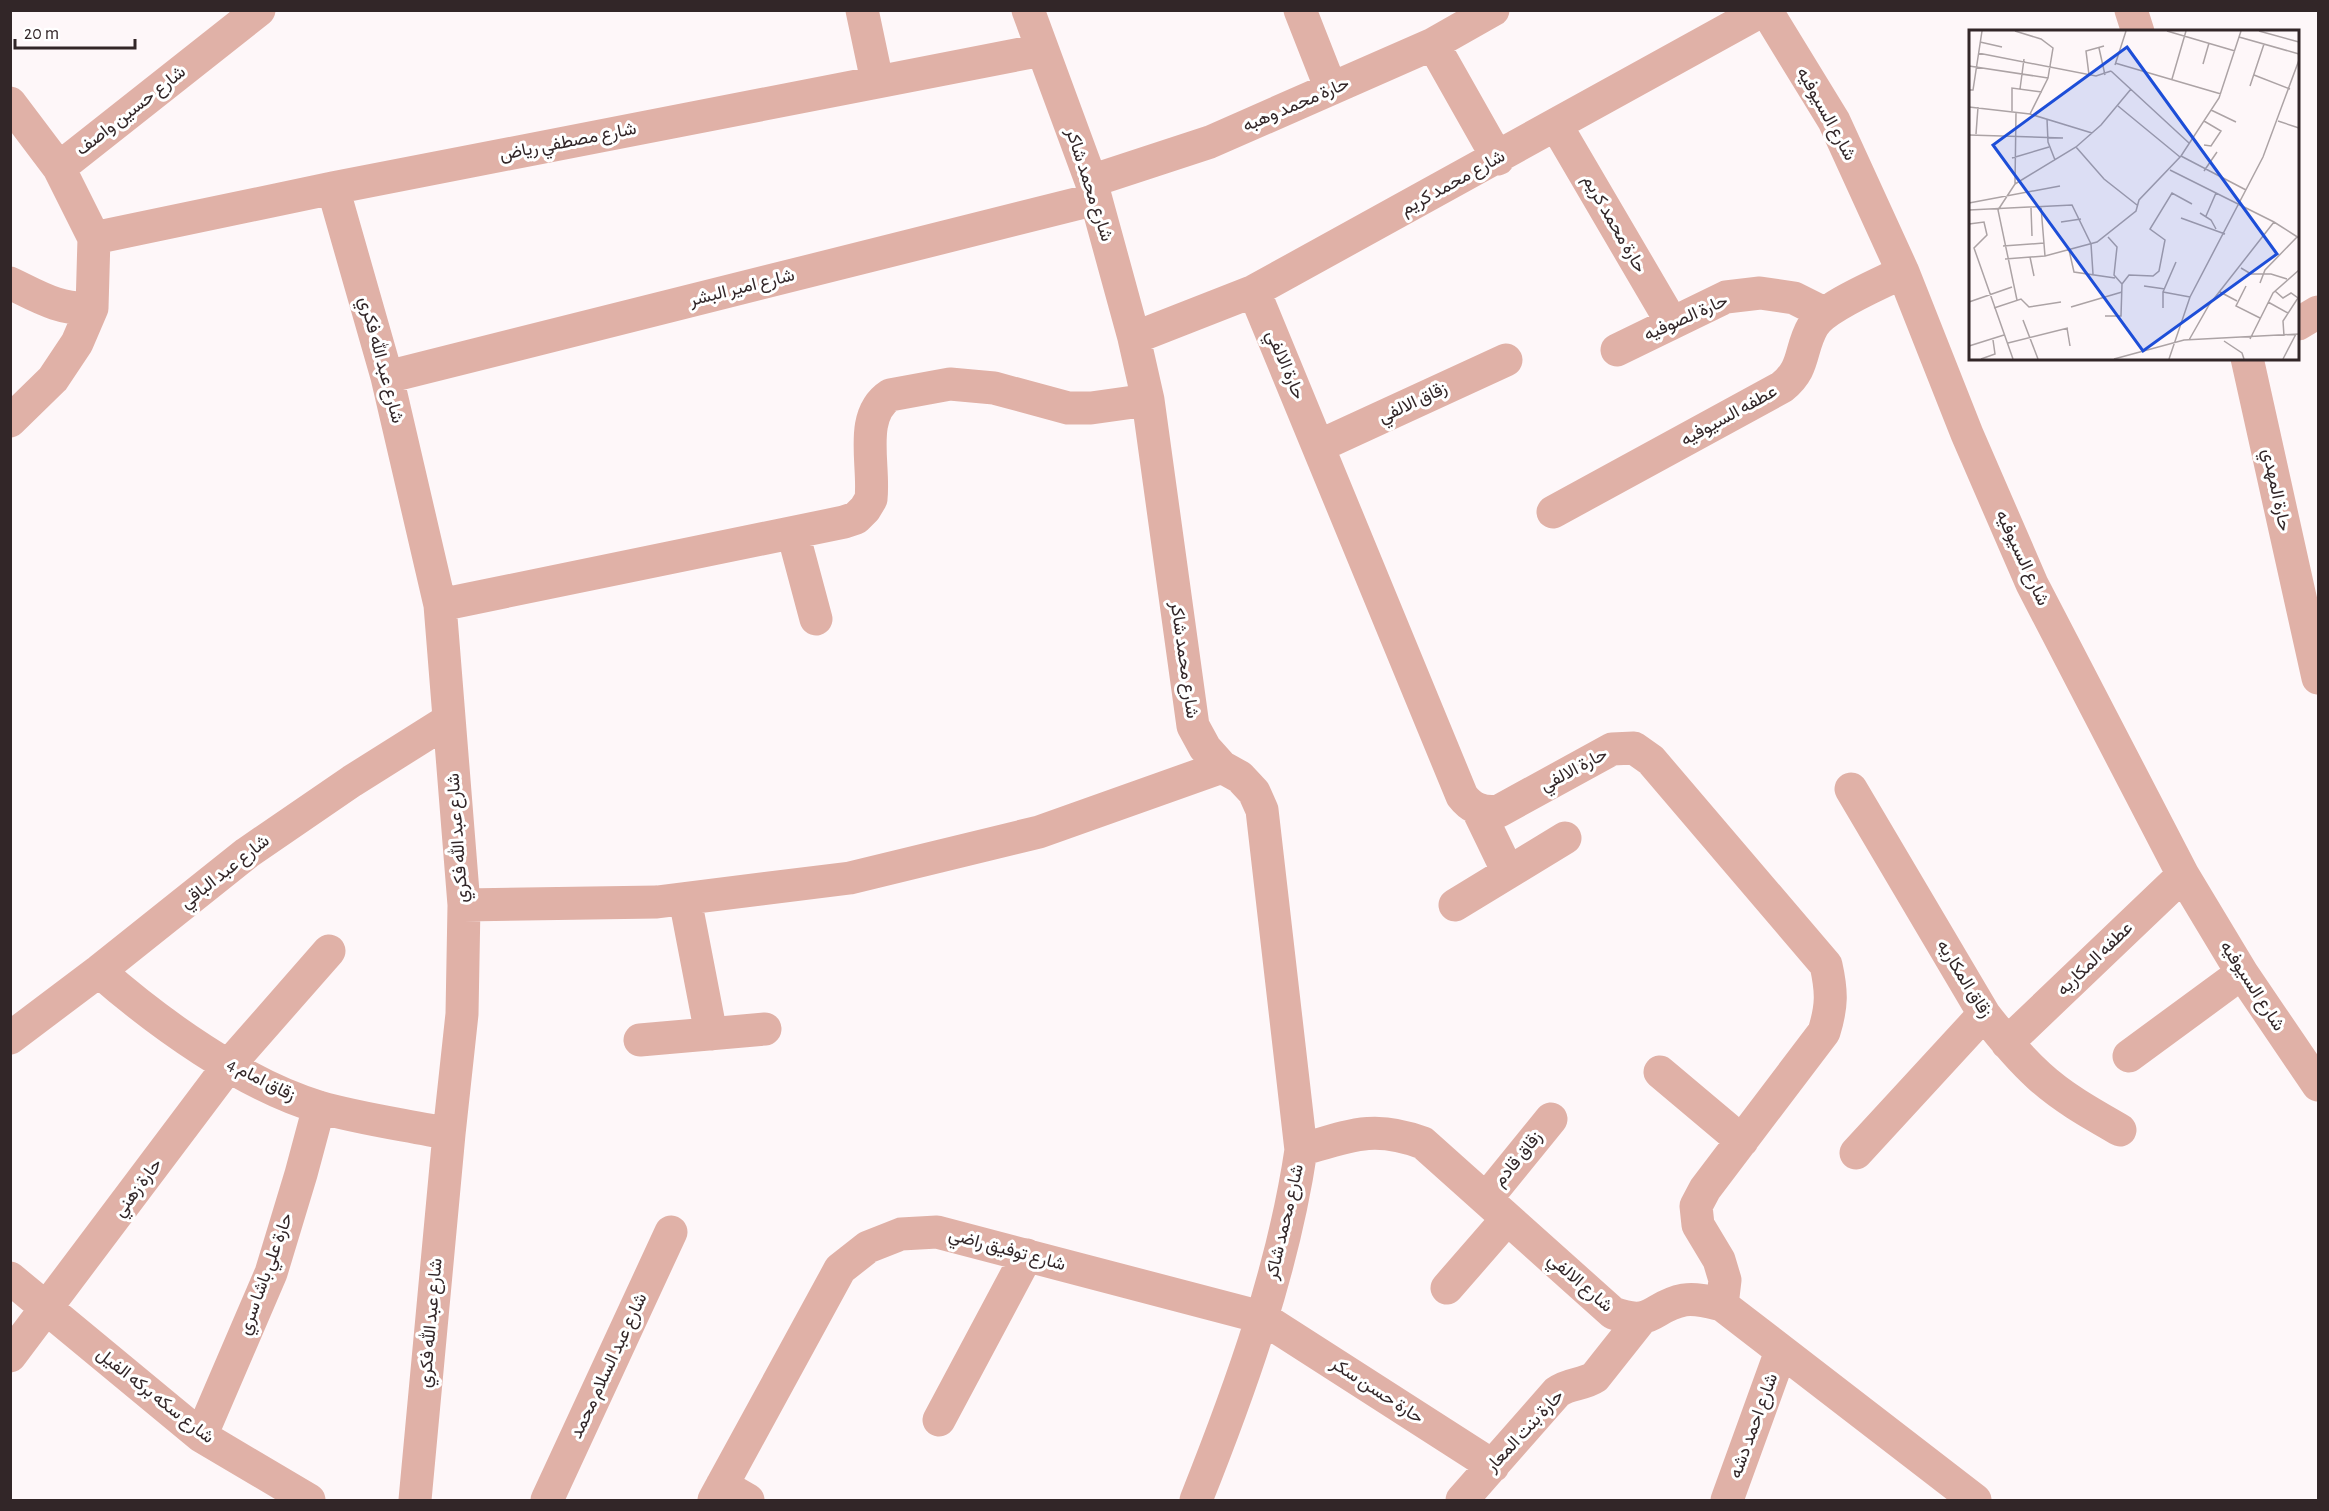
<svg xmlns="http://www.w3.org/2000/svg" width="2329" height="1511" font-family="'Alegreya Sans',Vazirmatn,sans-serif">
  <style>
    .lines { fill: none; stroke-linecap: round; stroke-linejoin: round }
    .minor { stroke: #e0b1a7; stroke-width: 33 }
    .labels { text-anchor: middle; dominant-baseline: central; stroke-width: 6; stroke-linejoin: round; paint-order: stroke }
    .street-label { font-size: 18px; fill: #322628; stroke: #fff }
    .inset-road { fill: none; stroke: #aca3a5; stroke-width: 1.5 }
    .view { fill: #1d4ed8; fill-opacity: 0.15; stroke: #1d4ed8; stroke-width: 3 }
    .inset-edge { fill: none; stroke: #322628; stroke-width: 3 }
  </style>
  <rect width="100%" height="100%" fill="#fef7f9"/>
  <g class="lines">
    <path class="minor" d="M862,10l15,71
      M1028,10l63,171 43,157 14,62 45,326 12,22 17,19 18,10 14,15 8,18 39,340c-18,121 -60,237 -105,350
      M1300,10l31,79
      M1766,10l68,111 69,151 64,162 65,150 151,291 59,98 76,112
      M2131,10l7,22
      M1433,44l65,115
      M10,103l49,65 35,70 -2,70 -15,35 -24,36 -43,42
      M1556,125l116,198
      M59,168l200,-158
      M1091,181l119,-39 223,-98 60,-34
      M333,188l54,189 53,228 24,300 -2,109 -13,120 -34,366
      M94,238l239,-50 709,-138
      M10,283c27,13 51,28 82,25
      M1254,291l208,505c10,13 21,17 37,15l113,-62 22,-1 17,12 175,205c6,27 6,41 -2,67l-119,157 -9,17 2,19 21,35 6,20 -3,25
      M2298,324l20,-12
      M1134,338l120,-47 509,-281
      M1617,350l109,-53 34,-4 34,5 30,15
      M2247,358l71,320
      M387,377l709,-178
      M1319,446l187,-86
      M1553,512l229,-125c24,-19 17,-37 31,-61 12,-20 67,-42 90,-54
      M793,533l23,86
      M440,605l404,-83 12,-4 9,-9 6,-10c4,-34 -13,-83 19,-104l60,-11 44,4 74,20h23l57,-8
      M1851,789l133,225c17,22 34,43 55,62 24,22 53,38 81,54
      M1478,810l30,62
      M685,899l26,135
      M464,905l193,-3 193,-24 189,-46 183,-65
      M1455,905l110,-67
      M99,971c58,51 145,114 220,136 41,12 88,18 130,27
      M10,1038l89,-67 148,-118 105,-72 97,-61
      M640,1040l125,-11
      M2007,1043l176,-168
      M2129,1056l113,-83
      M1660,1072l82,69
      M1301,1150c48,-14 72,-26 122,-7l190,170c41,15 38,-7 71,-13 13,-2 26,2 38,5l253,195
      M1856,1153l128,-139
      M1486,1199l65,-80
      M10,1278l191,158 108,64
      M1447,1288l60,-69
      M10,1356l219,-291 100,-114
      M939,1420l88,-165
      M201,1436l70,-163 30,-99 18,-67
      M722,1485l26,15
      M547,1500l124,-268
      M714,1500l126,-231 28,-22 33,-13 36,-2 324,85 232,149
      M1462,1500l95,-108c12,-9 26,-7 38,-15l46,-58
      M1727,1500l54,-149"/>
  </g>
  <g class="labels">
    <g class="street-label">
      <text transform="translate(1296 105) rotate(-23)">حارة محمد وهبه</text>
      <text transform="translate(131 111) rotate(-38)">شارع حسين واصف</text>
      <text transform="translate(1826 114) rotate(61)">شارع السيوفيه</text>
      <text transform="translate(568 142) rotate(-11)">شارع مصطفي رياض</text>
      <text transform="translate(1453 183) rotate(-29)">شارع محمد كريم</text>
      <text transform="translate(1089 185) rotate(72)">شارع محمد شاكر</text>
      <text transform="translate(1614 224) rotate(60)">حارة محمد كريم</text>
      <text transform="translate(742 288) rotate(-14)">شارع امير البشر</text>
      <text transform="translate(1686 318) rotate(-24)">حارة الصوفيه</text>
      <text transform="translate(381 360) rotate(75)">شارع عبد الله فكري</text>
      <text transform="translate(1285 365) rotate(67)">حارة الالفي</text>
      <text transform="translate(1413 403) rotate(-25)">زقاق الالفي</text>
      <text transform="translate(1729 416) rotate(-29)">عطفه السيوفيه</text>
      <text transform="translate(2276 490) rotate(78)">حارة المهدي</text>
      <text transform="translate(2022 558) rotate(65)">شارع السيوفيه</text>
      <text transform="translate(1184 660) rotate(82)">شارع محمد شاكر</text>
      <text transform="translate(1574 770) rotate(-28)">حارة الالفي</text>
      <text transform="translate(458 838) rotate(-94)">شارع عبد الله فكري</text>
      <text transform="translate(225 872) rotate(-38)">شارع عبد الباقي</text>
      <text transform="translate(2095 959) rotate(-44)">عطفه المكاريه</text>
      <text transform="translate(1964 979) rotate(58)">زقاق المكاريه</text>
      <text transform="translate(2252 986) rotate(57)">شارع السيوفيه</text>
      <text transform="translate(261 1080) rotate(27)">زقاق امام 4</text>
      <text transform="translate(1518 1159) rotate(-51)">زقاق قادم</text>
      <text transform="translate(138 1188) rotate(-53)">حارة زهني</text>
      <text transform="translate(1285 1222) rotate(-77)">شارع محمد شاكر</text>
      <text transform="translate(1007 1250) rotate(15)">شارع توفيق راضي</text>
      <text transform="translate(266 1274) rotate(-70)">حارة علي باشا سري</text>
      <text transform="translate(1580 1283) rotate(41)">شارع الالفي</text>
      <text transform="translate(431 1323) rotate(-85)">شارع عبد الله فكري</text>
      <text transform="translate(609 1366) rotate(-65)">شارع عبد السلام محمد</text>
      <text transform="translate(1377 1391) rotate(33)">حارة حسن سكر</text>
      <text transform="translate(155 1396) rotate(38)">شارع سكه بركه الفيل</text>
      <text transform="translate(1754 1426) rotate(-70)">شارع احمد دشه</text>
      <text transform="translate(1525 1431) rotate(-47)">حارة بنت المعار</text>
    </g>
  </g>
  <g transform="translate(1969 30)">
    <rect width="330" height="330" fill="#fef7f9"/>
    <path class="inset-road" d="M46,1l26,8 12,9 -5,30 -18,36M198,1l68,20M290,1l40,11M270,7l60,17M11,12l22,5M130,18l6,27M9,23l118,23 15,-5M146,33l106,31M234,34l6,-21M146,35l11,-34M0,36l79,12M142,41l78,72M120,45l-3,-24 18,-5M285,45l36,14M203,49l14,-48M281,56l14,-42M51,59l4,-30M0,60h4l9,-59M149,76l62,51M0,77l61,7 62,19M242,80l25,12M43,81v-23l30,4M47,82l-1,72 -17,26 19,90M78,89l1,23 7,18M309,91l21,7M7,104l2,-27M0,105l94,3M235,115l7,1 10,-15 -17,-10M107,117l28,32 33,26M212,126l65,34M43,128l37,-11M201,140l104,52 25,16M235,141l13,-19M46,154l61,-37 25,-22 30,-36M0,173l91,-17M72,177l4,49M62,178l1,28M0,180l103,-5 19,39 2,30M231,183l11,7 5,9M237,186l10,-23M212,188l44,16M92,192l20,-3M0,194l15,-2 3,13 -13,13 39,111M34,216l41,-3M100,220l5,22 41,6M61,227l4,19M36,229l40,-3 52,-14 39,-31 3,-11 42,-44 38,-58 22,-67M272,238l10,6h20l16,5M291,253l5,-13 32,-33M153,254l7,-9 24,1 6,-5 6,-31 -15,-11 22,-36 20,11M175,256l21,3M277,256l-10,20 24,12M306,261l8,7 8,-5 7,5 -15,23 1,15M194,262l27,5M251,262l17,9M0,272l43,-15M299,272l20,11M102,277l51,-15M25,278l27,-9 8,8 32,-5M194,278v-16l13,-30M136,286h16l1,-32 -8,-9 3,-28 -9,-10M54,290l15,39M98,298l3,18M281,309l23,-46 26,-23M220,310l20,-35 65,-83M255,311l18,12 2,6M39,313l60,-15M0,316l35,-11M12,329l14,-5 -2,-14M145,329l70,-19 115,-6M200,329l21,-62 73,-140 36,-97M314,329l13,-25"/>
    <path class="view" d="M158,17l150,207 -134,97 -150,-206z"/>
    <rect width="330" height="330" class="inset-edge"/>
  </g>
  <rect width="2329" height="1511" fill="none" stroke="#322628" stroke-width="24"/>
  <path d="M15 39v9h120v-9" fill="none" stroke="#322628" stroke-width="3"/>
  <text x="24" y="39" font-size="18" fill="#322628" stroke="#ffffff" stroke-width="4.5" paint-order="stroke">20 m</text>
</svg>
